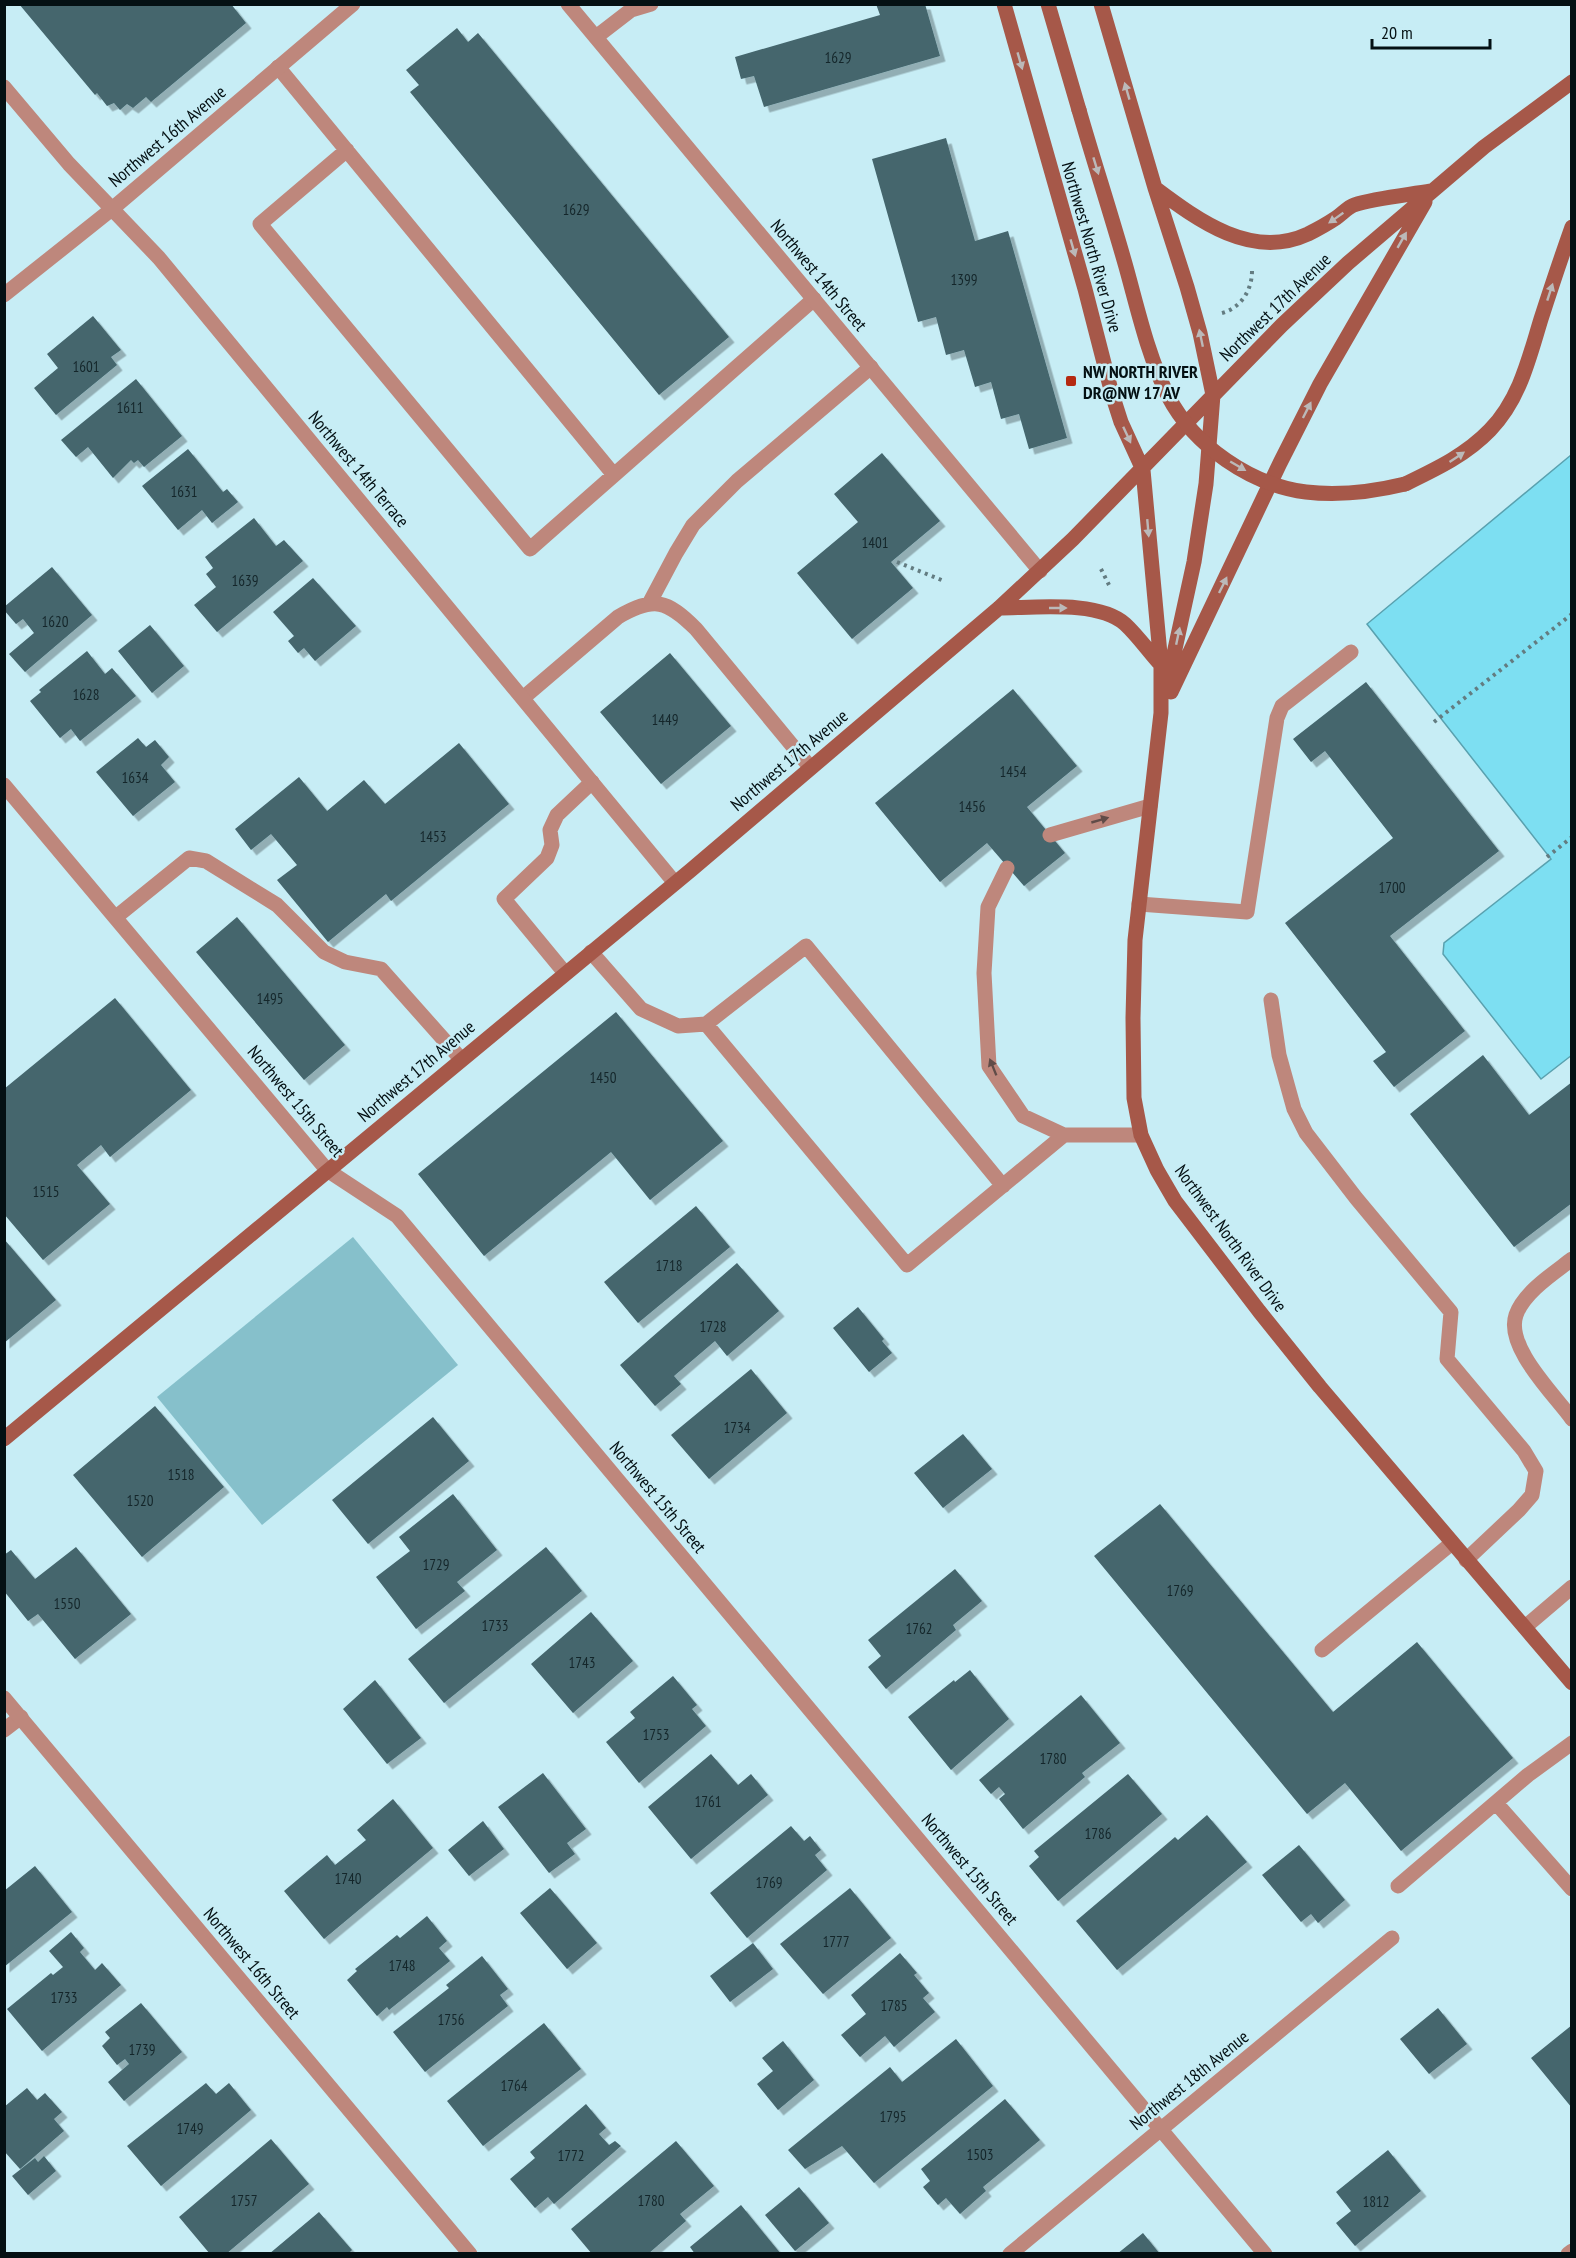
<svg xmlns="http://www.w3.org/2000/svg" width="1576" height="2258" font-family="'PT Sans Narrow',sans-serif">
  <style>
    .green { fill: #86c0cb }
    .water { fill: #7ddff2; stroke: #59a1af; stroke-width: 1.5 }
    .building { fill: #44666d; filter: url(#shadow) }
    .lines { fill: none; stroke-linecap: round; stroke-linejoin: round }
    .path { stroke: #637c81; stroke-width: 4; stroke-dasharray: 3 4.5; stroke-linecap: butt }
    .lane { stroke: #be877c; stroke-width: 15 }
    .street { stroke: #be877c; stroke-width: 15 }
    .secondary { stroke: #a65849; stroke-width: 15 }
    .secondary-bridge { stroke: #a65849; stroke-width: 15 }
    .oneway { fill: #bbb9b9 }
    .oneway2 { fill: #614c48 }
    .poi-dot { fill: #b52911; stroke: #c7edf5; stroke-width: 2 }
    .labels { text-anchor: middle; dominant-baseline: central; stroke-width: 5; stroke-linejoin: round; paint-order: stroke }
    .number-label { font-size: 15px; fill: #14262a }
    .street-label { font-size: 18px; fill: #041013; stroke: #c7edf5 }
    .poi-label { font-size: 18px; font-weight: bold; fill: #041013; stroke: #c7edf5; text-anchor: start }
  </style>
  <defs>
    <filter id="shadow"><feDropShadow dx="5.5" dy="5.5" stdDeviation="0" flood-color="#0004"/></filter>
  </defs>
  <rect width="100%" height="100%" fill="#c7edf5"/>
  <path class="green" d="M353,1237l105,128 -196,160 -105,-128z"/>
  <path class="water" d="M1571,455l1,600 -31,24 -98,-125 1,-11 107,-84 -184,-235z"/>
  <path class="building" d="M19,4h212l15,19 -95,79 -5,-5 -13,11 -6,-4 -7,6 -6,-7 -7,3 -10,-13 -2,2z
    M876,4h49l15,52 -176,51 -10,-31 -13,3 -6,-22 145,-42z
    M457,28l11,14 10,-9 251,304 -70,58 -249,-303 9,-7 -13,-15z
    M946,138l29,103 33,-10 59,207 -38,11 -10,-35 -18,5 -10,-37 -16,5 -11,-37 -18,5 -10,-38 -18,5 -46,-163z
    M93,316l28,34 -10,7 6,8 -61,50 -22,-27 24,-20 -11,-14z
    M136,379l46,57 -38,31 -6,-7 -4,3 -3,-3 -18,18 -25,-31 -12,10 -15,-17z
    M188,449l35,43 4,-3 11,13 -26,21 -10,-13 -24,20 -36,-44z
    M882,453l58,68 -49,41 22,26 -61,51 -55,-66 61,-51 -24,-28z
    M254,518l22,28 8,-6 19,21 -86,71 -23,-27 22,-18 -10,-13 7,-6 -8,-11z
    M52,567l40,48 -67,57 -16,-18 25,-21 -11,-14 -7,5 -12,-14v-3z
    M313,578l43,48 -41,35 -11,-13 -6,5 -10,-12 6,-5 -21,-24z
    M150,625l34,41 -32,27 -34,-42z
    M87,651l18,23 7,-6 24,28 -56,45 -9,-12 -11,9 -30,-37 11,-9 -2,-2z
    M670,653l61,73 -70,58 -61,-72z
    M1366,682l133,169 -109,85 75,95 -71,56 -21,-26 13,-9 -101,-129 108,-85 -68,-87 -14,11 -18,-23z
    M1013,689l64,77 -50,41 38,46 -41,33 -37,-43 -47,39 -65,-79z
    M138,738l8,9 9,-7 14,17 -8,8 14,17 -42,34 -37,-44z
    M459,743l50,61 -118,97 -5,-7 -58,48 -51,-62 20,-15 -26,-31 -20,16 -16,-21 64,-52 28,34 37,-31 21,24z
    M237,917l108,128 -41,35 -108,-128z
    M115,998l76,92 -81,67 -9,-12 -24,20 33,39 -67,56 -39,-46v-125z
    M616,1012l107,129 -73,59 -39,-48 -127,104 -66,-82z
    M1483,1055l46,60 43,-33v121l-58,44 -104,-133z
    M696,1206l34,41 -92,76 -34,-41z
    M4,1239l52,61 -52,43z
    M737,1263l42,48 -52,45 -12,-15 -41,35 7,8 -26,22 -35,-41z
    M858,1307l26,32 -2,2 10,12 -23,19 -36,-44z
    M751,1369l36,44 -78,66 -38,-44z
    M155,1406l69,81 -82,70 -69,-82z
    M433,1417l36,44 -101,83 -36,-44z
    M963,1434l29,35 -49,39 -29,-35z
    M453,1494l44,56 -40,32 8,9 -49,38 -40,-52 34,-26 -11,-14z
    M1160,1504l173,208 84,-70 96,116 -112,93 -56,-68 -38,31 -213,-258z
    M76,1547l55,67 -56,45 -37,-45 -10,7 -24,-30v-36l7,-5 24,29z
    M546,1547l36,44 -138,112 -36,-44z
    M955,1569l27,32 -29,24 3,5 -70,59 -18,-22 13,-11 -13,-16z
    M591,1612l42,49 -60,52 -42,-49z
    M970,1670l39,49 -58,51 -43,-53 46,-37 1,2z
    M673,1676l24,29 -5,4 14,17 -67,57 -33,-41 29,-24 -5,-6z
    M375,1680l46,58 -34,26 -44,-55z
    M1081,1695l39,48 -38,30 3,4 -62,52 -24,-30 6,-5 -6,-7 -8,7 -12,-14z
    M711,1754l27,31 13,-11 17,21 -77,64 -43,-52z
    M543,1773l43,56 -19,14 8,11 -26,19 -51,-66z
    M1128,1774l34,40 -104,87 -29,-35 10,-9 -5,-6z
    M393,1799l40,49 -109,91 -40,-48 43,-36 8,10 31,-25 -9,-10z
    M1207,1815l40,47 -130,108 -41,-49 99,-84 3,3z
    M483,1821l21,28 -35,27 -21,-26z
    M791,1826l13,15 6,-5 11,14 -6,5 12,15 -80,68 -37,-45z
    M1299,1845l46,55 -27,23 -7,-9 -10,8 -39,-47z
    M35,1866l37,46 -68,55v-76z
    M550,1888l47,55 -30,26 -47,-56z
    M850,1888l41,50 -68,56 -43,-50z
    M427,1916l20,25 -8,7 11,13 -61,49 -2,-3 -10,9 -30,-36 10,-9 -2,-2 42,-34 3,3z
    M71,1932l13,16 -4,4 15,18 7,-7 19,22 -79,66 -35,-42 44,-36 2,2 10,-8 -14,-16z
    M753,1943l20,26 -43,33 -20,-26z
    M900,1953l17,20 -3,2 15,18 -6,5 12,14 -41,35 -9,-11 -25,21 -19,-22 25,-21 -15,-19z
    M482,1956l26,33 -8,6 8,11 -83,66 -32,-40 56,-44 -3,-3z
    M141,2003l41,49 -58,49 -16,-19 21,-18 -4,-5 -8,6 -15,-19 8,-8 -5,-6z
    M1438,2008l29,36 -38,30 -29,-35z
    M544,2023l37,46 -98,77 -36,-45z
    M1572,2025v83l-41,-50z
    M956,2039l37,47 -119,97 -32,-37 -37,23 -17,-19 102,-83 12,15z
    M783,2041l31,39 -36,30 -21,-26 16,-13 -11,-13z
    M206,2083l10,11 13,-11 22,27 -90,76 -34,-40z
    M27,2088l10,12 8,-7 17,19 -8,7 10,12 -44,38 -16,-18v-44z
    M1005,2099l35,41 -57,47 3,4 -26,23 -14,-16 -8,7 -15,-18 7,-6 -9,-12z
    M586,2104l20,24 -7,6 10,11 6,-4 6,5 -67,58 -6,-7 -13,11 -25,-29 25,-21 -5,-6z
    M271,2139l38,45 -83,70h-16l-31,-37z
    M676,2141l38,45 -34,28 6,7 -38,33h-56l-21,-25z
    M1388,2150l33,41 -66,55 -19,-23 15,-12 -15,-19z
    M44,2156l12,15 -28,24 -16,-19 23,-18 3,4z
    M799,2187l30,36 -34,28 -30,-36z
    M741,2205l40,49h-86l-5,-7z
    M319,2212l33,38 -4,4h-79z
    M1143,2233l17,21h-43z"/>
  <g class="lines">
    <path class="path" d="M1222,313c19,-5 30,-23 30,-42
      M897,562l47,19
      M1101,569l8,16
      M1434,722l138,-108
      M1547,857l25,-20"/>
    <path class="lane" d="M596,37l35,-27 20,-6
      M278,67l336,408 200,-176
      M347,150l-87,74 270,325 84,-74
      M650,602l26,-49 17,-28 44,-44 134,-114
      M523,698l95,-81c36,-21 49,-17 78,12l114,138
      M1050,835l100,-29
      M1007,868l-19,39 -4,66 5,93 34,50 41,19h77
      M1139,904l108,8 30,-194 5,-12 69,-54
      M116,917l73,-59 17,3 71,44 47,47 21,10 36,7 80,90
      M591,952l50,57 37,17 28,-2 100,-78 197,240
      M565,973l-61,-74 43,-41 5,-13 -2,-15 7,-15 35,-33
      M1271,1000l8,55 15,54 12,24 50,65 95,114 -4,47 77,92 12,20 -4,24 -13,15 -53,50
      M706,1024l201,241 157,-130
      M1572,1259c-18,14 -48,33 -56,56 -11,32 38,79 56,104
      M1525,1627l47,-40
      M1322,1650l130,-107
      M4,1730l17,-13
      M1496,1803l76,86
      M1398,1886l130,-111 44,-32
      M1568,2254l4,-3"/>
    <path class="street" d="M568,4l472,567
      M4,87l65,77 90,94 516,625
      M4,295l108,-86 241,-205
      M4,785l323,385 70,46 868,1038
      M4,1698l466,556
      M1010,2254l382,-316"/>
    <path class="secondary" d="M1004,4l81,285 27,105 9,28 22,48 18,195v48l-26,227 -2,78 1,80 7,37 16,35 18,31 84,110 61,76 252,296
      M1048,4l31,106
      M1101,4l54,184 32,99 13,46 13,62 -7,89 -12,78 -26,119
      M1155,188c44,33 97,72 153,46 10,-5 19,-10 28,-16 6,-4 12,-11 18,-13 22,-7 54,-10 77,-14
      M1405,484c31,-15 61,-29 85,-54 30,-31 39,-72 51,-111 10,-31 20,-61 31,-92
      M999,608c35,0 99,-8 126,16 13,12 24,28 36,41
      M1171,692l109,-229 40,-79 105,-182
      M4,1439l687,-569 308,-262 74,-69 209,-214 66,-62 136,-116 88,-65"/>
    <path class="secondary-bridge" d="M1079,110c15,52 32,104 47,157 12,43 22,89 42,129 26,50 83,89 138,96 34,4 66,0 99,-8"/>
  </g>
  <defs><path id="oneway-solid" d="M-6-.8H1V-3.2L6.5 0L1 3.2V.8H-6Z" transform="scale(1.5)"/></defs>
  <g class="oneway">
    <use href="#oneway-solid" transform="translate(1020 61) rotate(74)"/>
    <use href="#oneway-solid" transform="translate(1127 91) rotate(-106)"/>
    <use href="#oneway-solid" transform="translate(1096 166) rotate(73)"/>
    <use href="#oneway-solid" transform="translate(1336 218) rotate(145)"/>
    <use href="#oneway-solid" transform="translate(1402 240) rotate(-60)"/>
    <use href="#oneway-solid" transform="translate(1073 248) rotate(74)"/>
    <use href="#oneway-solid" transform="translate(1550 292) rotate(-72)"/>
    <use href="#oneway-solid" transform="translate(1201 338) rotate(-102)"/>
    <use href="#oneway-solid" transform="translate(1307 410) rotate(-63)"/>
    <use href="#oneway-solid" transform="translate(1127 435) rotate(65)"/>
    <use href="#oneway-solid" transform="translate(1457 457) rotate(-34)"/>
    <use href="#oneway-solid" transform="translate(1238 466) rotate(30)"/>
    <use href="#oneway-solid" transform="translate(1148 528) rotate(85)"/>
    <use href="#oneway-solid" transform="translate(1223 585) rotate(-64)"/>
    <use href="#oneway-solid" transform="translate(1058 608)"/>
    <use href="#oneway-solid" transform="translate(1178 636) rotate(-78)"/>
  </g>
  <g class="oneway2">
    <use href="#oneway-solid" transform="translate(1100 820) rotate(-16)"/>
    <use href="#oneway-solid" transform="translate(993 1067) rotate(-112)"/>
  </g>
  <rect class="poi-dot" x="1065" y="375" width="12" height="12" rx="3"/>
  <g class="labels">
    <g class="number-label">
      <text x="838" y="57">1629</text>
      <text x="576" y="209">1629</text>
      <text x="964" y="279">1399</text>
      <text x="86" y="366">1601</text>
      <text x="130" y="407">1611</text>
      <text x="184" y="491">1631</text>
      <text x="875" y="542">1401</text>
      <text x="245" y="580">1639</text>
      <text x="55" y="621">1620</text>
      <text x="86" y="694">1628</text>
      <text x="665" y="719">1449</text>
      <text x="1013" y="771">1454</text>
      <text x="135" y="777">1634</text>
      <text x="972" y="806">1456</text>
      <text x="433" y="836">1453</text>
      <text x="1392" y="887">1700</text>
      <text x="270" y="998">1495</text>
      <text x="603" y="1077">1450</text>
      <text x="46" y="1191">1515</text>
      <text x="669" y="1265">1718</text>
      <text x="713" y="1326">1728</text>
      <text x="737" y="1427">1734</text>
      <text x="181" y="1474">1518</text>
      <text x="140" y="1500">1520</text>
      <text x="436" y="1564">1729</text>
      <text x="1180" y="1590">1769</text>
      <text x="67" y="1603">1550</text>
      <text x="495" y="1625">1733</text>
      <text x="919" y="1628">1762</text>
      <text x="582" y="1662">1743</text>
      <text x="656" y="1734">1753</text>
      <text x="1053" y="1758">1780</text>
      <text x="708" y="1801">1761</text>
      <text x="1098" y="1833">1786</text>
      <text x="348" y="1878">1740</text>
      <text x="769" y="1882">1769</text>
      <text x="836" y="1941">1777</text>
      <text x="402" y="1965">1748</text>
      <text x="64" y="1997">1733</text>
      <text x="894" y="2005">1785</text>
      <text x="451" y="2019">1756</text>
      <text x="142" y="2049">1739</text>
      <text x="514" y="2085">1764</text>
      <text x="893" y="2116">1795</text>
      <text x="190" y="2128">1749</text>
      <text x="980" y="2154">1503</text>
      <text x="571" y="2155">1772</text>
      <text x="244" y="2200">1757</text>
      <text x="651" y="2200">1780</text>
      <text x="1376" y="2201">1812</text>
    </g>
    <g class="street-label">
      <text transform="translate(167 136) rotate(-40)">Northwest 16th Avenue</text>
      <text transform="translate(1092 247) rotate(74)">Northwest North River Drive</text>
      <text transform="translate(819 275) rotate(50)">Northwest 14th Street</text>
      <text transform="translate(1275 307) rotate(-44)">Northwest 17th Avenue</text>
      <text transform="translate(359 469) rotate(50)">Northwest 14th Terrace</text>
      <text transform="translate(789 760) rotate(-40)">Northwest 17th Avenue</text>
      <text transform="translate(416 1071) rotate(-40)">Northwest 17th Avenue</text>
      <text transform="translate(296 1101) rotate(50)">Northwest 15th Street</text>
      <text transform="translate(1231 1238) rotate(54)">Northwest North River Drive</text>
      <text transform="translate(658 1497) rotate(50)">Northwest 15th Street</text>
      <text transform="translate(970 1869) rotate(50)">Northwest 15th Street</text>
      <text transform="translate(252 1963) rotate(50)">Northwest 16th Street</text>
      <text transform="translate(1189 2080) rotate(-39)">Northwest 18th Avenue</text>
    </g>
    <g class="poi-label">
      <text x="1083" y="371">NW NORTH RIVER<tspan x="1083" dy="21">DR@NW 17 AV</tspan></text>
    </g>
  </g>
  <rect width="1576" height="2258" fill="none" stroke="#041013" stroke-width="12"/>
  <path d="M1372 39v9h118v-9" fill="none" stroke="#041013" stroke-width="3"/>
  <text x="1381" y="39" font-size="18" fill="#041013" stroke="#c7edf5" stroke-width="4.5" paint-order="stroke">20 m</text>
</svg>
